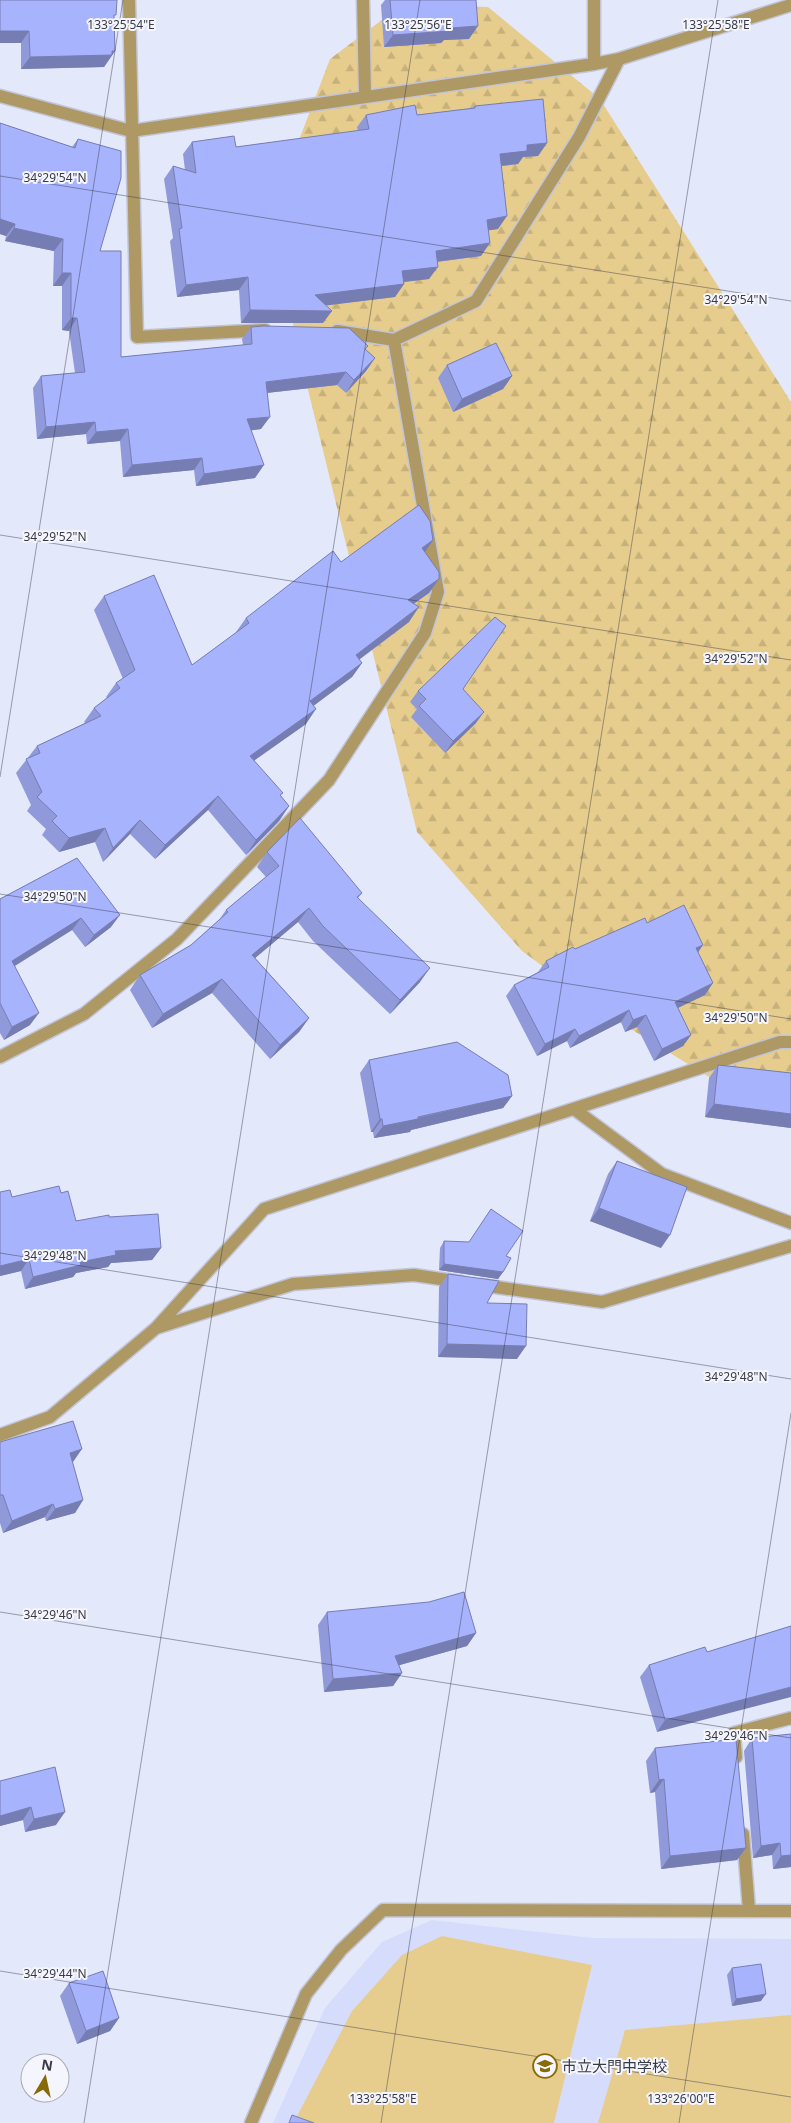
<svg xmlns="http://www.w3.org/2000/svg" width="791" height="2123" font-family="'Noto Sans','Noto Sans JP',sans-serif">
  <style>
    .built { fill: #d6dcfb }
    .forest { fill: url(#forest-firs) }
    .green { fill: #e7cd8d }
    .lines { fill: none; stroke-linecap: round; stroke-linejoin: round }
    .minor-casing { stroke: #c2c5d7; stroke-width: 15 }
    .minor { stroke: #ae9964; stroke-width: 12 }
    .wall { fill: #909ada }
    .shaded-wall { fill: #767db2 }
    .building { fill: #a8b3fe; stroke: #767db2 }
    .ticks { fill: none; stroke: #383a46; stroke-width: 1; stroke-opacity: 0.45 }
    .labels { text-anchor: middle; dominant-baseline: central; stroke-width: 4; stroke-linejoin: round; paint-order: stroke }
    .poi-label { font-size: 15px; fill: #383a46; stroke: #f5f6fd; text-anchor: start }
    .ticks-label { font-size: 12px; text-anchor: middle; fill: #383a46; stroke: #f5f6fd; stroke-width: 4; stroke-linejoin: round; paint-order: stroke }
  </style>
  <defs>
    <pattern id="forest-firs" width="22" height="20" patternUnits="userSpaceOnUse" patternTransform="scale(1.25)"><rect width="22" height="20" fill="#e7cd8d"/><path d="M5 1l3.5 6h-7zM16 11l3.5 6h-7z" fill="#c7b17b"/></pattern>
  </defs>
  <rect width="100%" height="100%" fill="#e4e8fb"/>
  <path class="built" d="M432,1920l161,18 198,1v184h-518l52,-115 57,-66z"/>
  <path class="forest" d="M403,4l85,3 112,92 191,303v706l-54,-14 -121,-74 -94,-69 -105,-119 -124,-503 6,-189 31,-81z"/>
  <path class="green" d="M442,1936l150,29 -38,158h-252l-7,-3 57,-109 50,-56z
    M791,2015v108h-193l27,-93z"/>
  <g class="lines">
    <g class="minor-casing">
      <path id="minor" d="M129,0l8,337 128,-7
        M363,0l2,96
        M594,0v64
        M0,96l131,35 463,-67 25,-5 172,-54
        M337,331l57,9
        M0,1057l84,-43 93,-75 152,-159 96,-147 13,-41 -44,-252 82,-39 103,-164 40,-78
        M574,1109l88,65 129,49
        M481,1285l121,17 189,-56
        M156,1328l137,-44 121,-9 47,7
        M0,1435l50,-18 106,-89 108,-119 516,-167h11
        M736,1757l-2,-24 57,-15
        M743,1834l6,76
        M251,2123l55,-129 35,-44 42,-40 408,1"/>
    </g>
    <use href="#minor" class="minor"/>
  </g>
  <path class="wall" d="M0,0l114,18 1,33 -11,16 -83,2v-26h-21z
    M385,0h91l-7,39 -25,1 -3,3 -57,4 -3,-42z
    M475,106l72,37 -9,13 -15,1 -5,7 -17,2 -3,63 -10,1 -7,26 -44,6 -8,17 -25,3v2l-9,13 -69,8 -3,18h-82l-2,-33 -62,7 -7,-56 3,-3 -9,-59 9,-13 12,4 -2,-16 9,-12 44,5 122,-16 -1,-4 9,-12h51l56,-7z
    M0,123l72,24 6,-8 43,218 122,-12 -1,-6 9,-12 115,23 9,8 -9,13 -20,22 -9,-8 -70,8 -6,36 -10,1 4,48 -59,8 -2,-16 -71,7 -3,-36 -33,3 -1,-10 -49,5 -4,-51 8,-12 34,-3 -6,-42 -7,-1v-44h-9l1,-35 -49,-10 1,-5 -6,-2z
    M447,365l65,11 -9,13 -50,23 -15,-34z
    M425,552l14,27 -10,14 -15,11 -5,18 -50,38 3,3 -10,14 -39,29 -7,18 -52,36 26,36 9,10 -10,15 -33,34 -38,-45 -53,49 -25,-25 -27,28 -8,-20 -36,10 -17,-17 4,-6 -19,-18 4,-6 -15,-32 21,-27 48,-23 -1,-1 10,-14 13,-10 -1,-1 10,-14 7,-4 -29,-69 10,-14 88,69 44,-32v-1l10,-14 95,-56z
    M463,689l13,34 -31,30 -34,-36 6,-8 -7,-7 8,-11z
    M267,852l95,41 -4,5 62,84 -30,32 -77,-73 -15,-19 -43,36 54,60 -10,14 -29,27 -58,-66 -60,35 -22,-38 10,-15 51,-30 28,-25 7,-10 40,-33 -9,-10z
    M77,858l34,69 -26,20 -13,-17 -57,36 15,59 -26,15 -4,-7v-134z
    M647,923l51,29 7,43 -27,13 13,27 -8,11 -29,15 -17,-34 -12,5 -4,-10 -51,26 -3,-7 -30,15 -31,-60 8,-11 24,-13 8,-11 29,-12z
    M369,1060l143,36 -9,12 -92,22 -1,2 -36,6 -1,-6h-2l-11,-59z
    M718,1065l73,8v55l-86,-11 4,-39z
    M617,1161l44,87 -71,-27 18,-47z
    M0,1192l12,5 49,-4 15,28 33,-4 52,31 -9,12 -41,3 -3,4 -32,6 -3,4 -48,12 -4,-18 -21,5z
    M444,1241l62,15 -3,16 -5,7 -59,-9 1,-22z
    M448,1274l39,29 30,56 -79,-2 1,-70z
    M0,1442l73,20h-1l11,38 -8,13 -29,8 -1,-4 -42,16 -3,-10z
    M327,1612l149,21 -9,13 -68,19 3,8 -9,13 -69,6 -6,-67z
    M791,1626l-134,106 -17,-55 9,-12 58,-13z
    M791,1734v133l-18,2 -1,-14 -19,3 -9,-107 8,-13z
    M655,1748l91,100 -9,12 -76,9 -6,-77 -5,1 -4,-32z
    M0,1781l56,44 -31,7 -2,-12 -23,6z
    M732,1968l29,33 -29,5 -5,-31z
    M69,1983l50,35 -9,13 -33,13 -17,-48z"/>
  <path class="shaded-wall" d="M478,26l-9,13 -25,1 -3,3 -57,4 9,-12 57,-7z
    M0,31h29l-8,12h-21z
    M115,51l-11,16 -83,2 9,-12z
    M547,143l-9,13 -15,1 -5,7 -27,3 9,-13 27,-9z
    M507,216l-9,13 -20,3 9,-12z
    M0,219l15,5 -9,12 -6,-2z
    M14,228l49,11 -9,12 -49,-10z
    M490,243l-9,13 -54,7 9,-12z
    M438,267l-9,12 -35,4 8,-12z
    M62,273h9l-9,13h-9z
    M248,277l-9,13 -62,7 9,-12z
    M404,284l-9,13 -89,11 9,-13z
    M250,310l82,1 -9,12h-82z
    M71,318h6l-8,13 -7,-1z
    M375,358l-9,13 -20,22 8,-13z
    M346,372l-9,13 -80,9 9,-12z
    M512,376l-9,13 -50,23 9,-13z
    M270,417l-9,12 -22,3 8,-13z
    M95,422l-9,12 -49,5 9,-12z
    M128,429l-8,12 -33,3 9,-12z
    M202,458l-8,12 -71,7 9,-12z
    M264,465l-9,13 -59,8 8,-12z
    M433,540l-10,15 -1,-7z
    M439,579l-10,14 -31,21 10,-14z
    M419,607l-10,15 -63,47 10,-14z
    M362,663l-10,14 -52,39 10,-15z
    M316,709l-10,15 -65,46 9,-14z
    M484,712l-8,11 -31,30 8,-12z
    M218,796l-10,14 -53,49 10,-14z
    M289,806l-10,15 -33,34 10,-15z
    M140,820l-10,14 -27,28 10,-14z
    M105,828l-10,14 -36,10 10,-14z
    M309,908l-11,14 -56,47 10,-14z
    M120,915l-9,12 -26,20 9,-12z
    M81,918l-9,12 -69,43 9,-12z
    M703,945l-8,12 1,-9z
    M430,968l-10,14 -30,32 10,-14z
    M222,979l-10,14 -60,35 11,-14z
    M713,983l-8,12 -38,18 8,-11z
    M629,1010l-8,12 -51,26 9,-12z
    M39,1013l-9,12 -26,15 8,-13z
    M646,1015l-9,12 -12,5 8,-12z
    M309,1018l-10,14 -29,27 10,-14z
    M575,1029l-8,12 -30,15 8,-12z
    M691,1035l-8,11 -29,15 8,-12z
    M512,1096l-9,12 -92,22 -1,2 -36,6 9,-12z
    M714,1104l77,10v14l-86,-11z
    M380,1119h2l-9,13h-2z
    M599,1208l71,27 -9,13 -71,-27z
    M161,1248l-9,12 -41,3 -3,4 -32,6 -3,4 -48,12 8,-12 82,-26z
    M29,1259l-8,12 -21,5v-10z
    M444,1264l59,8 -5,7 -59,-9z
    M447,1344l79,2 -9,13 -79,-2z
    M82,1449l-9,13 -12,4 9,-13z
    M83,1500l-8,13 -29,8 9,-12z
    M53,1504l-8,13 -42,16 9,-12z
    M476,1633l-9,13 -81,23 9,-13z
    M402,1673l-9,13 -69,6 9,-13z
    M791,1687v10l-134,35 8,-12z
    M664,1779l-9,13 -5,1 9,-13z
    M31,1807l-8,13 -23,6v-10z
    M65,1812l-9,13 -31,7 9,-13z
    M780,1843l-8,12 -19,3 8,-12z
    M746,1848l-9,12 -76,9 9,-13z
    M791,1855v12l-18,2 8,-13z
    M766,1994l-5,7 -29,5 4,-7z
    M119,2018l-9,13 -33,13 9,-13z"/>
  <path class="building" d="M0,0h117l-1,15h-2l1,36h-3v4l-82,2 -1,-26h-29z
    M390,0h86l2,26 -28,2v3l-57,4z
    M543,99l4,44 -20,2v6l-27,3 7,62 -20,4 3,23 -54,8 2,16 -36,4 2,13 -89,11 17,16 -82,-1 -2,-33 -62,8 -7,-56 3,-1 -9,-62 23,7 -4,-31 42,-6 2,11 133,-18 -3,-14 49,-10 2,10 58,-7v-2z
    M0,123l75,25 3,-9 43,12v27l-21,73h21v106l131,-13 -1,-17 13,-1 85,2 19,18 -3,3 10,9 -21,22 -8,-8 -80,10 4,35 -23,2 17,46 -60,9 -2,-16 -70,7 -4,-36 -32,3 -1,-10 -49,5 -5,-51 44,-4 -8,-54h-6v-45h-9l1,-34 -49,-11 1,-4 -15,-5z
    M496,343l16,33 -50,23 -15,-34z
    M419,505l11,16 3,19 -11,8 17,24v7l-31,21 11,7 -63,48 6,8 -52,38 6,8 -66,47 33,37 -3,2 9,11 -33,34 -38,-44 -53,49 -25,-25 -27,28 -8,-20 -36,10 -17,-17 5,-5 -20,-19 5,-5 -16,-33 14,-6 -3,-7 64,-30 -7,-8 26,-20 -4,-5 19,-13 -31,-74 50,-21 38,90 57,-42 -3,-5 87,-67 8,11z
    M495,617l11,9 -43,63 21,23 -31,29 -34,-35 7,-7 -8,-8z
    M300,818l62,75 -5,4 73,71 -30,32 -77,-74 -14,-18 -57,47 57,63 -29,27 -58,-66 -59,35 -23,-39 51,-30 37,-33 -2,-2 53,-44 -12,-14z
    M77,858l43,57 -26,20 -13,-17 -69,43 27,52 -27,14 -12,-24v-104z
    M684,905l19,40 -7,3 17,35 -38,19 16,33 -29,14 -16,-34 -13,5 -4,-10 -50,26 -4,-7 -30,15 -31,-59 35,-18 -3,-6 27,-14 2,2 70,-31 2,5z
    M457,1042l51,33 4,21 -94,21v2l-35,7 -1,-7h-2l-11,-59z
    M718,1065l73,8v41l-77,-10z
    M617,1161l70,26 -17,48 -71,-27z
    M59,1186l2,7 7,-2 8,30 33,-6v2l49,-3 3,34 -46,3 1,4 -36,7 1,3 -48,12 -4,-18 -29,7v-74l10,-2 2,7z
    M491,1209l32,22 -17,25 5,2 -8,14 -59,-8v-23l25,1z
    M448,1274l51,7 -12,22 40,1 -1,42 -79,-2z
    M73,1421l9,28 -12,4 13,47 -28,9 -2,-5 -41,17 -9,-26h-3v-53z
    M464,1592l12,41 -81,23 7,17 -69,6 -6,-67 102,-10z
    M791,1626v61l-126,33 -16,-55 56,-18 2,5z
    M791,1734v121l-10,1 -1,-13 -19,3 -9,-108z
    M736,1739l10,109 -76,8 -6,-77 -5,1 -4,-32z
    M55,1767l10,45 -31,7 -3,-12 -31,9v-35z
    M761,1964l5,30 -30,5 -4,-31z
    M103,1971l16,47 -33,13 -17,-48z
    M292,2115l22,8h-25z"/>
  <path class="ticks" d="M0,176l791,125M0,535l791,125M0,777l123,-777M0,894l791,125M0,1253l791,126M0,1612l791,126M0,1971l791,126M84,2123l336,-2123M381,2123l337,-2123M679,2123l112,-710"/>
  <defs>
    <g id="school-ring" transform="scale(1.25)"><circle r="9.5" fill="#f5f6fd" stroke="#886a07" stroke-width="1.5"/><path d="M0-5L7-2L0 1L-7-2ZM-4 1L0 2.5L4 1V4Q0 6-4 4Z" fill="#886a07"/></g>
  </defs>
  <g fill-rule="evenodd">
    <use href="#school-ring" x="545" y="2066"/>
  </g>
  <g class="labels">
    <g class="poi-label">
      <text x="562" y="2066">市立大門中学校</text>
    </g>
  </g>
  <g class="ticks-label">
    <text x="121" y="29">133°25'54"E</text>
    <text x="418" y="29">133°25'56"E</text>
    <text x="716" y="29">133°25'58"E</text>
    <text x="55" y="182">34°29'54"N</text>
    <text x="736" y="304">34°29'54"N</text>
    <text x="55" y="541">34°29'52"N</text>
    <text x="736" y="663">34°29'52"N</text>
    <text x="55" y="901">34°29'50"N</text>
    <text x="736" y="1022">34°29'50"N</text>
    <text x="55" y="1260">34°29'48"N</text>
    <text x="736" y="1381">34°29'48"N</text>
    <text x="55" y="1619">34°29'46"N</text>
    <text x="736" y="1740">34°29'46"N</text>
    <text x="55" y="1978">34°29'44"N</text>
    <text x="383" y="2103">133°25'58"E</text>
    <text x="681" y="2103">133°26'00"E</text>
  </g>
  <g transform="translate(45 2078) rotate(9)"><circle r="24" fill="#f5f6fd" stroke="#a9abb4"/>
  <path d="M0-4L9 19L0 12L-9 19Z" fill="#886a07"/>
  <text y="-8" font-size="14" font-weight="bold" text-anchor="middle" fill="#383a46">N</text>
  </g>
</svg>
